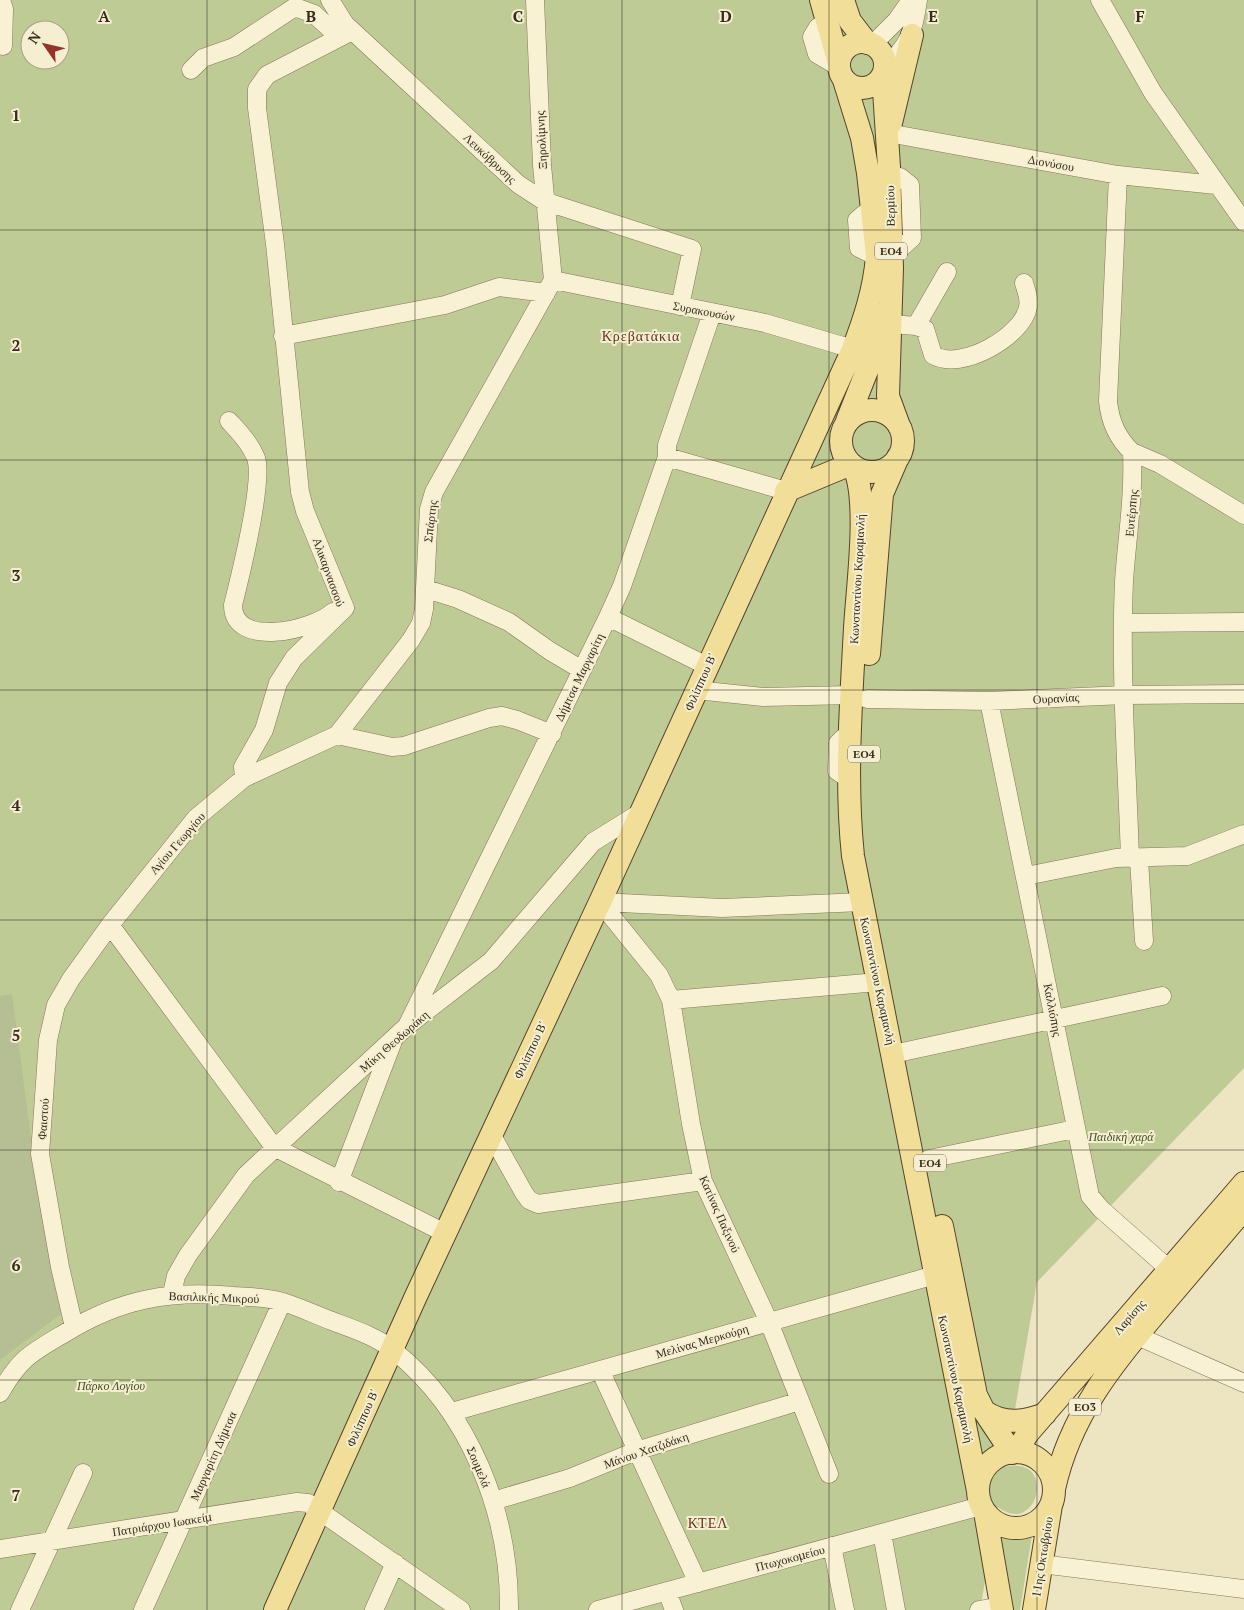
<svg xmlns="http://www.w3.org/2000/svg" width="1244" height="1610" font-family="'PT Serif',serif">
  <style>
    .green { fill: #bfcb95; fill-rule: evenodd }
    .cemetery { fill: #b6bf94 }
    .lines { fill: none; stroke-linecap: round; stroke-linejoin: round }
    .minor-casing { stroke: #867559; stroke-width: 19 }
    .major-casing { stroke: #54432d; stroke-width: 24 }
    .minor { stroke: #f8f1d4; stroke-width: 18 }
    .major { stroke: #f0de99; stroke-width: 22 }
    .grid { fill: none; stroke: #362c1d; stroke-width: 1; stroke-opacity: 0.55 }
    .labels { text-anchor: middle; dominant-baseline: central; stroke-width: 4; stroke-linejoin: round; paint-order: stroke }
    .shield { fill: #f5eed0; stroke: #6f6653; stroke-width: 1 }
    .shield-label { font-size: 11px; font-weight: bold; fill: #362c1d }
    .street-label { font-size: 12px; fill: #362c1d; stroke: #f5eed0 }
    .park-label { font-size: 12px; font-style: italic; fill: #425224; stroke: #f5eed0 }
    .neighbourhood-label { font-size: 14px; letter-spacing: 1px; fill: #62321d; stroke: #f5eed0 }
    .grid-label { font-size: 16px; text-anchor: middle; font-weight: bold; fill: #362c1d; stroke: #f5eed0; stroke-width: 4; stroke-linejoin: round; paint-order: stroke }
  </style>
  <rect width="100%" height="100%" fill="#ede4c1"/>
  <path class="green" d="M0,0h1244v1068l-207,214 -32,185c53,-13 33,71 -7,40l-18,103h-980zM30,30h30v30h-30z
    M1032,1535l-12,75h-8l-12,-74 16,2z"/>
  <path class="cemetery" d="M12,994l25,189 24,131 -61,46v-364z"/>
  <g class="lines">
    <g class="minor-casing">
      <path id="minor" d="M1,0l3,9 -1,37
        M330,0l15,24 173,160 26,17 148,48 -12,57
        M535,0l7,165 11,115
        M1100,0l53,93 91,129
        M818,27l-6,10 5,17 22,13
        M872,45l25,-25 14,-20
        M885,66c24,-19 29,-36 33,-66
        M191,70l12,-12 31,-11 61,-40 19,7 24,22
        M888,133l230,42 98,10
        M1118,175l-10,226c2,21 9,37 24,51 2,44 -5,86 -8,129 -4,92 3,185 6,277
        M900,177l10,8 2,53 -10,9
        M864,214l-7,6 2,28 18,9
        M553,280l212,43 88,26
        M892,324l24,2 9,3 8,26c28,17 90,-19 95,-48 2,-8 -2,-17 -4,-24
        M916,326l31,-54
        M283,336l162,-31 54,-18 47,6
        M229,421c10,11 21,22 27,37 8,24 -16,119 -23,147 0,44 80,25 100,7
        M1132,452l28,12 84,51
        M667,457l119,34
        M426,589l32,10 51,23 41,29 32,19
        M608,617l99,49
        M1124,623l120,-1
        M696,690l67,7 89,-2
        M867,699l122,2 136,-6 119,-1
        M989,701l101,495 11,13 77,68
        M337,735l55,12 12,-1 85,-28 13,-2 15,4 35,14
        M843,775l-6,-4 1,-28 5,-5
        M244,778l-1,-11 21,-37 14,-47 16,-25 51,-50 -40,-97 -5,-19 -25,-248 -18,-136v-19l10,-14 85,-44
        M1139,859l5,82
        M1026,876l90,-18 71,-2 57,-22
        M600,902l59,73 12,25 20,124 12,57 66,141 60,152
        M600,902l122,6 140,-6
        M110,925l164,222 171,86
        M671,1000l207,-18
        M407,1026l201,-409 14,-31 45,-129v-12l45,-132
        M893,1054l269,-58
        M491,1134l33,59 5,7 9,4 165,-23
        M929,1159l146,-30
        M339,1182l54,-141
        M172,1294l4,-18 12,-21 58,-80 161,-149 84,-65 102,-119 50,-31
        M74,1327l-14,-60 -20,-113 8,-114 8,-35 15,-26 39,-54 86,-107 48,-40 93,-43 74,-95 10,-17 3,-14 5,-100 5,-17 119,-212
        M1126,1331l118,52
        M600,1370l98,213
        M0,1393c20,-35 31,-40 65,-60 55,-34 105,-43 169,-37 16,1 33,1 49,6 16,5 33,13 49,19 21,8 43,15 61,29 77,61 117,164 116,260
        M452,1412l483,-137h12
        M493,1501l77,-23 66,-27 164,-50
        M882,1533l14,77
        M832,1546l13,64
        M0,1549l297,-47 11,1 153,107
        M1041,1564l203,25
        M667,1591l7,19
        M20,1610l63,-137
        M143,1610l139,-308
        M374,1610l21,-47
        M598,1610l383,-104
        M979,1610l22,-4"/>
    </g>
    <g class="major-casing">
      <path id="major" d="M821,0l18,63
        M843,0l7,21 17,22
        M839 65a23 23 0 1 1 46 0a23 23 0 1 1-46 0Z
        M883,75l6,92 3,101 -4,128 11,30
        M844,80l18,58 6,35 9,82
        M891,123l21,-88
        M841 441a31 31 0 1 1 62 0a31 31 0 1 1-62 0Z
        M847,421l21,-53 7,-54
        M853,466c17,31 4,124 2,162 -4,76 -10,152 -2,228l125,635
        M786,491l65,-27
        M869,654l13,-160 16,-37
        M942,1226l34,169 8,16 28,42
        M984,1411c20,14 39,11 61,3
        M1016,1452l12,-19 216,-250
        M978 1490a38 38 0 1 1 76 0a38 38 0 1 1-76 0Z
        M1054,1489c16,-73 58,-125 106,-181 28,-33 56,-66 84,-99
        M985,1512l17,98
        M275,1610l141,-314 184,-394 253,-553c12,-31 21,-59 24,-92
        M1034,1610l17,-105"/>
    </g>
    <use href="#minor" class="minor"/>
    <use href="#major" class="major"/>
  </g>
  <path class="grid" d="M207,0v1610M415,0v1610M622,0v1610M829,0v1610M1037,0v1610M0,230h1244M0,460h1244M0,690h1244M0,920h1244M0,1150h1244M0,1380h1244"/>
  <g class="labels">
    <g class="shield">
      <rect x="875" y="242.5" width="32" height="17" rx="4"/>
      <rect x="848" y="745.5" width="32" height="17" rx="4"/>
      <rect x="914" y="1154.5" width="32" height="17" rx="4"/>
      <rect x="1069" y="1398.5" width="32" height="17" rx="4"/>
    </g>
    <g class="shield-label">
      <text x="891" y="251">ΕΟ4</text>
      <text x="864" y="754">ΕΟ4</text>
      <text x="930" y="1163">ΕΟ4</text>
      <text x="1085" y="1407">ΕΟ3</text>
    </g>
    <g class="street-label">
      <text transform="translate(541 140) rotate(-93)">Ξηρολίμνης</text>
      <text transform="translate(490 158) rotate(43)">Λευκόβρυσης</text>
      <text transform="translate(1051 163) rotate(10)">Διονύσου</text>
      <text transform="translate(890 206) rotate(-91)">Βερμίου</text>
      <text transform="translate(704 311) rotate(11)">Συρακουσών</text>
      <text transform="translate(1131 513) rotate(-85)">Ευτέρπης</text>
      <text transform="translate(430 521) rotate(-83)">Σπάρτης</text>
      <text transform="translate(329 572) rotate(70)">Αλικαρνασσού</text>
      <text transform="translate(857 579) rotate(-87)">Κωνσταντίνου Καραμανλή</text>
      <text transform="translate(579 677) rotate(-64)">Δήμτσα Μαργαρίτη</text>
      <text transform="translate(700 682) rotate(-66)">Φιλίππου Β'</text>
      <text transform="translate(1056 698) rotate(-3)">Ουρανίας</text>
      <text transform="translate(177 843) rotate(-49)">Αγίου Γεωργίου</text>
      <text transform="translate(878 981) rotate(78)">Κωνσταντίνου Καραμανλή</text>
      <text transform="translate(1053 1010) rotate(79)">Καλλιόπης</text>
      <text transform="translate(394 1041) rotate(-41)">Μίκη Θεοδωράκη</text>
      <text transform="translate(530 1050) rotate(-65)">Φιλίππου Β'</text>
      <text transform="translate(43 1119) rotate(-86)">Φαιστού</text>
      <text transform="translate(720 1214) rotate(66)">Κατίνας Παξινού</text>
      <text transform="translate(214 1297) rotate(2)">Βασιλικής Μικρού</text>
      <text transform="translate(1129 1317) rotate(-49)">Λαρίσης</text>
      <text transform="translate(702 1341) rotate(-16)">Μελίνας Μερκούρη</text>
      <text transform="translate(956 1379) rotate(78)">Κωνσταντίνου Καραμανλή</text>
      <text transform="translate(362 1418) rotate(-66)">Φιλίππου Β'</text>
      <text transform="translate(646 1450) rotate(-19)">Μάνου Χατζιδάκη</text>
      <text transform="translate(213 1456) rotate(-66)">Μαργαρίτη Δήμτσα</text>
      <text transform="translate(479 1467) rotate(67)">Σουμελά</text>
      <text transform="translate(162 1524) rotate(-9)">Πατριάρχου Ιωακείμ</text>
      <text transform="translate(1042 1557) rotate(-81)">11ης Οκτωβρίου</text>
      <text transform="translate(790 1558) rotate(-15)">Πτωχοκομείου</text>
    </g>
    <g class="park-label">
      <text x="1121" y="1136">Παιδική χαρά</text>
      <text x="111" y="1385">Πάρκο Λογίου</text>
    </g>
    <g class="neighbourhood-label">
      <text x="641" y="335">Κρεβατάκια</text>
      <text x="708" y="1522">ΚΤΕΛ</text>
    </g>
  </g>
  <g class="grid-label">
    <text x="104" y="22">A</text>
    <text x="311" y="22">B</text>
    <text x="518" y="22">C</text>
    <text x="726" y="22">D</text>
    <text x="933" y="22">E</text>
    <text x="1140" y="22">F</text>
    <text x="16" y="121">1</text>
    <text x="16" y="351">2</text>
    <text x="16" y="581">3</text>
    <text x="16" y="811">4</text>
    <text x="16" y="1041">5</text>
    <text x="16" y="1271">6</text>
    <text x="16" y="1501">7</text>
  </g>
  <g transform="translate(45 45) rotate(304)"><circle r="24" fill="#f5eed0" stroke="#a9a088"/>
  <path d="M0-4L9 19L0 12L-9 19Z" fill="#94342a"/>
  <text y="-8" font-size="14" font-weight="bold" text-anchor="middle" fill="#362c1d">N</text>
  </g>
</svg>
